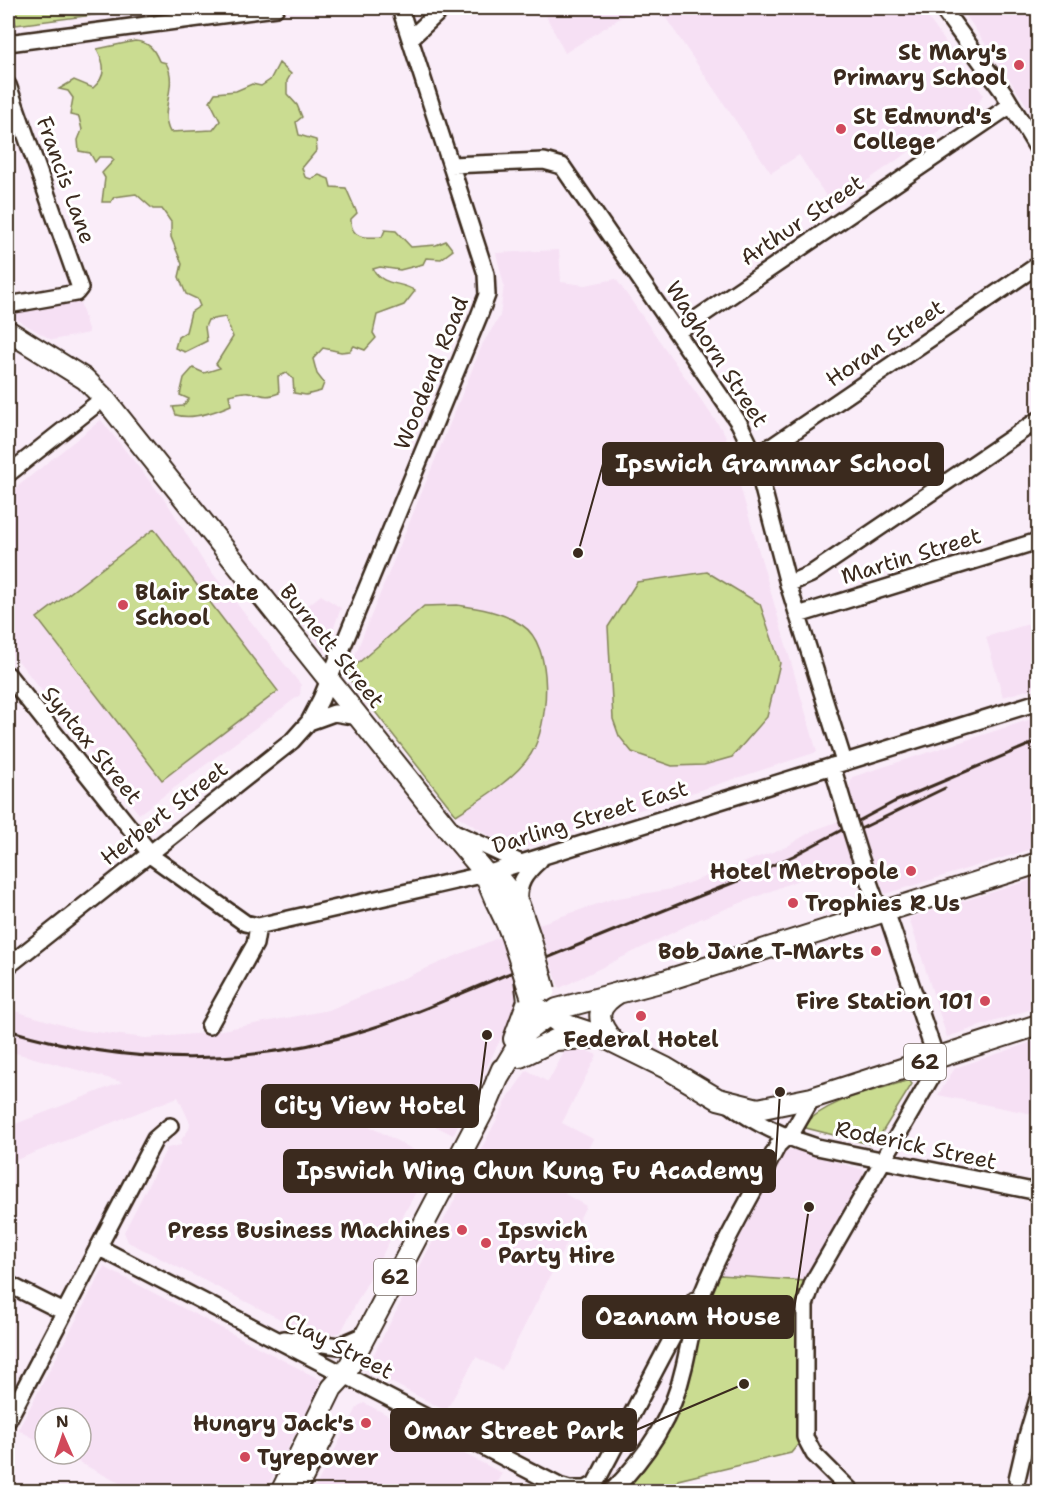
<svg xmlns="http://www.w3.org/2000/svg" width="1046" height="1499" font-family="'Shantell Sans',sans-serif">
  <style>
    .built { fill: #f6e0f4 }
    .green { fill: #cadc91; stroke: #828358; stroke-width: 1.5 }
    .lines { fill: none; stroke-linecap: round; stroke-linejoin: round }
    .minor-casing { stroke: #3b2a1e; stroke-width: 20 }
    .major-casing { stroke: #3b2a1e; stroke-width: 24 }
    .minor { stroke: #fff; stroke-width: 15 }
    .major { stroke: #fff; stroke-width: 20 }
    .rail { stroke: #3b2a1e; stroke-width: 3 }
    .minor-bridge-casing { stroke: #3b2a1e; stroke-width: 20; stroke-linecap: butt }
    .major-bridge-casing { stroke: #3b2a1e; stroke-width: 24; stroke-linecap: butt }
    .minor-bridge { stroke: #fff; stroke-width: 15 }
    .major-bridge { stroke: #fff; stroke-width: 20 }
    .poi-dot { fill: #d1495b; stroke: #fff; stroke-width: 2 }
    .labels { text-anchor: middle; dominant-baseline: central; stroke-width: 6; stroke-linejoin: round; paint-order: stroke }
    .shield { fill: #fff; stroke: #766a62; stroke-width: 1.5 }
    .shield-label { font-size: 21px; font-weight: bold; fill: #3b2a1e }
    .poi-label { font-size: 22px; font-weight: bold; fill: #3b2a1e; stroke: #fff; text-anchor: end }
    .street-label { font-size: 22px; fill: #3b2a1e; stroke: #fff }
    .leader { fill: none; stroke: #3b2a1e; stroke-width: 2 }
    .callout-dot { fill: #3b2a1e; stroke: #fff; stroke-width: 2 }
    .callout { fill: #3b2a1e; stroke: #3b2a1e; stroke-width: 2 }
    .callout-label { font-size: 24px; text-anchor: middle; font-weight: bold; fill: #fff }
  </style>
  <rect width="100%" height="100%" fill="#faedf9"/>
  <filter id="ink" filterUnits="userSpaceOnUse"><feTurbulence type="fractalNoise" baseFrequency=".0167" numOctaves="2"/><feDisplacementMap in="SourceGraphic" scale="12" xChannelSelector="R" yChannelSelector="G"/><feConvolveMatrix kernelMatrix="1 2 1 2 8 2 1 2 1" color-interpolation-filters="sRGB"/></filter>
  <g filter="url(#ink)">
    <path class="built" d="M542,8h94l-71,45z
      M659,8h262l62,86 -4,9 -147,102 -33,-50 -28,18z
      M961,8h77v114z
      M559,250l2,32 24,3 31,-6 109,155 92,318 -303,99 -58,-36 -106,-135 -2,-8 135,-329 17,-27 4,-31 -8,-32z
      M79,298l10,35 -37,7 -43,-25 3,-6z
      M101,420l67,84 35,57 98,124 -1,10 -161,119 -131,-166v-154z
      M321,595l20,13 -16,44 -29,-37z
      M1038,621v66l-35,10 -17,-60z
      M1038,717v130l-153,47 -30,-79 -7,-23 4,-15z
      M839,821l12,36 -2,7 -5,-2 -144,57 -140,69 -2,-3 -19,-61 73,-25 60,-10 114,-42 26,-16z
      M1038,878v129l-91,30 -38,-119z
      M500,937l17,57v12l-64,129 -80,-40 -13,26 78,42 -13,12 -84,157 -7,2 -36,-6 -170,-86 -4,-10 43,-84 14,-3v-5l8,-11 1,-6 -12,-26 -170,66v-36l114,-45 -114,-31v-42l71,21 67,8 60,-5 123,-23z
      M1038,1040v75l-100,-20 17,-27z
      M576,1046l21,9 -35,68 31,16 -28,55 21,12 -84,164 -26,-13 -30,54 -80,-42 143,-273 18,-26 21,12 19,-35z
      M785,1150h10l69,20 -1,12 -58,99 -85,-6z
      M104,1267l219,114 -58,110h-130l-72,-37h18v-36h-36v26l-27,-14z
      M364,1403l138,70 -10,18h-179l45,-85z"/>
    <path class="green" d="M11,8h136l-131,17z
      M135,41c14,1 19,8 24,20l7,2c13,23 -8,47 4,69l43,-2 7,-9 -10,-20 5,-8 21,-2 16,-7 9,2 9,-6 9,-17 12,11 -4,7v13l10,11 5,12 -6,5 3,13 17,5 1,10 -15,18 3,9 6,2 8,-4 10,4 2,8 15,1 11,25 -6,6c-1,20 15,19 31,18l3,-7 11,1 15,16 25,-2 10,-4 7,9 -12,9 -15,-1 -3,6 -23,6 -20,-3 -7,2c10,18 29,12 42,22l-11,14 -27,10 -4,18 3,5 -11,12 -11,-4 -4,5 -9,1 -18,-4 -10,11 4,15 7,9 -3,8 -15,4 -12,-2 -1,-14 -6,-6 -9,3 1,17c-16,6 -16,1 -30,-1 -5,-1 -14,2 -20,3l2,10c-16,7 -38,15 -55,10l-3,-8 10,-1 6,-7 -9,-4 4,-17 9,-10 11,5 16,-5 -4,-4 17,-27 -8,-20 -17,3 -3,7 2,14 -22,11 -10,-4 3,-11 8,-5 5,-20 9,-6 -3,-7 -11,-5 -7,-17 3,-13 -11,-27v-15l-9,-13h-9l-17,-15 -22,3 -3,5h-9l3,-24 -3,-5 12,-13 -3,-3h-12l-4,5 -5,-9 -11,-2 -1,-11 4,-10 -3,-13 -9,-2 3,-17 -5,-7 -9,-2 15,-9 19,8c14,-12 12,-24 4,-39z
      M154,529l124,162 -116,89 -125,-162z
      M707,572l53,32 20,59 -13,54 -35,40 -28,8 -32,1 -40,-14 -13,-16 -6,-17 -5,-92 29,-45z
      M457,605c23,3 45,7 65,20 33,21 27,100 9,129 -16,25 -50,45 -75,61l-106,-135 -2,-8 76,-66z
      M909,1080l3,4 -36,58 -7,2 -67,-17c26,-29 72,-35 107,-47z
      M720,1275l85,6 -7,19 2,142 -9,11 -113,27 -6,11 -50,1c31,-34 54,-66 67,-110 10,-37 13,-73 31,-107z"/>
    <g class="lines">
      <g class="minor-casing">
        <path id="minor" d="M942,8l62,85 34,56
          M411,38l32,-30
          M8,43l268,-35
          M8,85l72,203 -4,5 -68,12
          M451,165l93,-4 18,5 177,257 15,31 34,130 56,178
          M677,332l334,-227
          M754,454l20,-9 264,-180
          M8,474l96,-76
          M788,584l23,-10 227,-154
          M798,615l240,-74
          M8,675l146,183 91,65 13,3 228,-52 552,-172
          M309,722l25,-9 24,4
          M832,766l16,53
          M448,829l73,34
          M859,854l21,59
          M519,905c-2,-21 5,-31 21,-45
          M886,911l50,147
          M8,966l284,-225 17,-19 12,-23 158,-383 8,-21 -1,-21 -86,-266
          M209,1026l46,-82 3,-18
          M728,1103c26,21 57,34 89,44l221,45
          M98,1247l461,239 21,6
          M8,1284l56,28
          M284,1339l55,7 25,-11
          M8,1420l147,-281 15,-13
          M1017,1479l10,-43 11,-37
          M572,1489h14l9,-5 84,-159 16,-25
          M611,1492c36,-36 62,-75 73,-125 6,-25 9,-51 19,-75 20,-50 50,-98 75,-147l15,-14 19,-33
          M852,1492l-38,-38 -9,-17v-132l8,-23 120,-208 1,-15"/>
      </g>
      <g class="major-casing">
        <path id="major" d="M8,331l77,48 19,19 344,431 38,45 14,6 10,12 9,13 11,32
          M486,874c5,24 21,44 28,69
          M538,1008l20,14 45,15 63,31 52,31 40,10 54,-11 226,-73
          M514,1039l14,-38 -3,-22
          M613,1041c-18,-21 -18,-34 7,-49
          M520,1057l35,-17 35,-2
          M497,1080l29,-48 31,-23 107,-28 374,-118
          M281,1492l51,-104 13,-14 143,-272 14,-33
          M295,1492l32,-62"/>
      </g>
      <use href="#minor" class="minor"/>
      <use href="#major" class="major"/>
      <path class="rail" d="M850,834l95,-46
        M8,1030c119,36 242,38 361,-1 49,-15 96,-38 144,-57 75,-31 151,-62 227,-92l53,-24 101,-54 144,-61"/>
      <g class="minor-bridge-casing">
        <path id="minor-bridge" d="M848,819l11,35"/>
      </g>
      <g class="major-bridge-casing">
        <path id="major-bridge" d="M530,937l15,53
          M514,943l17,53"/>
      </g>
      <use href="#minor-bridge" class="minor-bridge"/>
      <use href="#major-bridge" class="major-bridge"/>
    </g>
  </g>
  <g class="poi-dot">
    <circle cx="1019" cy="65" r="6"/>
    <circle cx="841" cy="129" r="6"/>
    <circle cx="123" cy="605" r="6"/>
    <circle cx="911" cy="871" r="6"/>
    <circle cx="793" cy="903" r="6"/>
    <circle cx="876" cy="951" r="6"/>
    <circle cx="985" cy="1001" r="6"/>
    <circle cx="641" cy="1016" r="6"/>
    <circle cx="462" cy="1230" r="6"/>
    <circle cx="486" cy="1243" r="6"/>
    <circle cx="366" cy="1423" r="6"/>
    <circle cx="245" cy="1457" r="6"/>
  </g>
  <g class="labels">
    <g class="shield">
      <rect x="904" y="1044" width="42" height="36" rx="4.5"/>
      <rect x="374" y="1259" width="42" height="36" rx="4.5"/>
    </g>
    <g class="shield-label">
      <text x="925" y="1062">62</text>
      <text x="395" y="1277">62</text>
    </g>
    <g class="poi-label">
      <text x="1007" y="52">St Mary's<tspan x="1007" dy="25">Primary School</tspan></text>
      <text x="853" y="116" text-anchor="start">St Edmund's<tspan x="853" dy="25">College</tspan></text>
      <text x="135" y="592" text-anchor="start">Blair State<tspan x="135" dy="25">School</tspan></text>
      <text x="899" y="871">Hotel Metropole</text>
      <text x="805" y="903" text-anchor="start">Trophies R Us</text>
      <text x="864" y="951">Bob Jane T-Marts</text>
      <text x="973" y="1001">Fire Station 101</text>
      <text x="641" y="1039" text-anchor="middle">Federal Hotel</text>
      <text x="450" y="1230">Press Business Machines</text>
      <text x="498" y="1230" text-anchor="start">Ipswich<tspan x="498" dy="25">Party Hire</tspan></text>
      <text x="354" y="1423">Hungry Jack's</text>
      <text x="257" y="1457" text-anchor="start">Tyrepower</text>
    </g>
    <g class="street-label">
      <text transform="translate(66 180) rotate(70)">Francis Lane</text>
      <text transform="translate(802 220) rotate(-34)">Arthur Street</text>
      <text transform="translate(885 343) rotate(-34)">Horan Street</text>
      <text transform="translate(717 354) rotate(57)">Waghorn Street</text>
      <text transform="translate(431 373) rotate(-68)">Woodend Road</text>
      <text transform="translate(911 556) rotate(-17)">Martin Street</text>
      <text transform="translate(332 646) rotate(51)">Burnett Street</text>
      <text transform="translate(92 745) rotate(51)">Syntax Street</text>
      <text transform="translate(164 813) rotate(-38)">Herbert Street</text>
      <text transform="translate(590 817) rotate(-17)">Darling Street East</text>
      <text transform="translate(916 1145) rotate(12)">Roderick Street</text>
      <text transform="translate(339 1346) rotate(27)">Clay Street</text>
    </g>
  </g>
  <path class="leader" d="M578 553L603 464M487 1035L478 1106M780 1092L775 1171M809 1207L793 1317M744 1384L636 1430"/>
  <g class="callout-dot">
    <circle cx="578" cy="553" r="6"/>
    <circle cx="487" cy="1035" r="6"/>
    <circle cx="780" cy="1092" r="6"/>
    <circle cx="809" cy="1207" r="6"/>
    <circle cx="744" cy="1384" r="6"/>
  </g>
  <g class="callout">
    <rect x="603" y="443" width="340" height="42" rx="6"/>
    <rect x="262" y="1085" width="216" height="42" rx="6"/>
    <rect x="284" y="1150" width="491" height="42" rx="6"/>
    <rect x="583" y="1296" width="210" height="42" rx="6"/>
    <rect x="391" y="1409" width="245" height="42" rx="6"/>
  </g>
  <g class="callout-label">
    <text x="773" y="472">Ipswich Grammar School</text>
    <text x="370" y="1114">City View Hotel</text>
    <text x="530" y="1179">Ipswich Wing Chun Kung Fu Academy</text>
    <text x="688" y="1325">Ozanam House</text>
    <text x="514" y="1439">Omar Street Park</text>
  </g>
  <rect width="1046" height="1499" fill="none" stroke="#fff" stroke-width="30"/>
  <rect x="15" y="15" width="1016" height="1469" fill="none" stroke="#3b2a1e" stroke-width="2" filter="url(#ink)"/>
  <g transform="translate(63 1436) rotate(357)"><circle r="28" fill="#ffffff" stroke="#b1aaa5" stroke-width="1.5"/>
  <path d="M0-4.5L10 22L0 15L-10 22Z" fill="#d1495b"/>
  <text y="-9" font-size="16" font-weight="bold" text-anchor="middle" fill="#3b2a1e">N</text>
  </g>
</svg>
